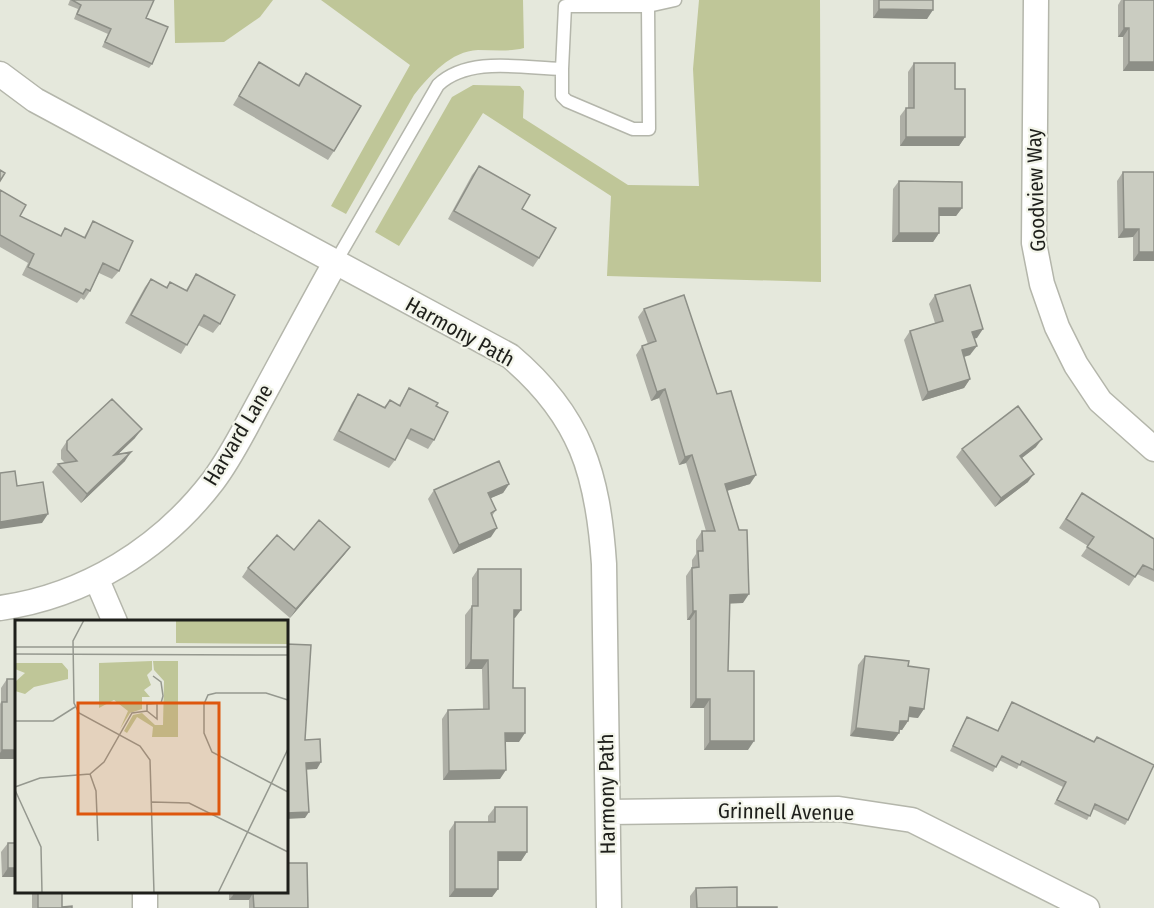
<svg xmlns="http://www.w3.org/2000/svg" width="1154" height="908" font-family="'Fira Sans Condensed',sans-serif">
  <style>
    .green { fill: #bfc698 }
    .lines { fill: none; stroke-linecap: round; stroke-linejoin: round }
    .lane-casing { stroke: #b4b6ab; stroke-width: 15 }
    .street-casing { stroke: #b4b6ab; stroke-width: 27 }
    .lane { stroke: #fff; stroke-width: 12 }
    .street { stroke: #fff; stroke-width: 24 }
    .wall { fill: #aeafa6 }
    .shaded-wall { fill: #8d8f87 }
    .building { fill: #caccc1; stroke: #8d8f87; stroke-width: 1.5 }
    .labels { text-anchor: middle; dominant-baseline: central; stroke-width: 4.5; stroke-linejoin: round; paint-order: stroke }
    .street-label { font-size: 21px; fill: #1e1f1b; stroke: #f3f5ea }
    .inset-road { fill: none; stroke: #95988f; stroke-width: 1.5 }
    .view { fill: #de560d; fill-opacity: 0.15; stroke: #de560d; stroke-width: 3 }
    .inset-edge { fill: none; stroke: #1e1f1b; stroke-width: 3 }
  </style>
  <rect width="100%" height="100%" fill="#e5e8dc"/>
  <path class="green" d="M174,0h99l-13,17 -36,25 -49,1z
    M321,0h202l1,48c-15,4 -31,2 -46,2 -27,1 -48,25 -64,45l-68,119 -15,-8 79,-141z
    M699,0h121l1,282 -214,-6 4,-80 -128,-83 -84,133 -24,-14 77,-135 21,-12 47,1 4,5 -1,27 105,67 71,1 -6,-117z"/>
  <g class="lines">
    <g class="lane-casing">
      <path id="lane" d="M562,69l3,-63h83l27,-6
        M335,263l103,-178c31,-29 84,-17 124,-16v27l5,5 66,28h16l-1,-123"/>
    </g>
    <g class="street-casing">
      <path id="street" d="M1036,0l-2,243 8,41 15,43 19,38 24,36 54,48
        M0,74l35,26 475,256c71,60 88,118 94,208l5,344
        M97,580l18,42
        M0,608c85,-12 161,-59 213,-127 19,-25 33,-55 48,-82 25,-46 49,-91 74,-136
        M608,812l231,-3 73,11 175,88
        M145,892v16"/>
    </g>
    <use href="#lane" class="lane"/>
    <use href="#street" class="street"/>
  </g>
  <path class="wall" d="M70,0h84l-8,18 6,46 -3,4 -47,-21 6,-13 -34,-15 4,-10 -10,-4z
    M873,0h60l-6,19 -54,-1z
    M1121,0h33v71h-31v-34h-5v-32z
    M259,62l39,23 8,-12 28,78 -6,9 -95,-55z
    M914,63l41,26 10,48 -6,9h-59v-30l6,-8h2v-36z
    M479,166l43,43 17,49 -6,9 -85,-48 24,-44z
    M1123,172h31v89h-21v-24l-15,1 -1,-57z
    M899,181l63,27 -6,8h-17v17l-6,9h-41l1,-53z
    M0,190l20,26 40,20 5,-8 19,9 9,-16 26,50 -7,8 -13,-6 -9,18 -6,9 -3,-2 -4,5 -55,-28 6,-12 -28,-16z
    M196,274l24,50 -7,9 -15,-8 -17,29 -56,-31 20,-36 6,-8 15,8 4,-5 16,8z
    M935,295l42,43h-3l-4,17 -6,2 6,22 -6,9 -42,13 -18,-61 6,-9 25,-8 -6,-19z
    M644,309l73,85 33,90 -23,7 16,112h-14l-1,68 20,79h-44v-42h-14v-88h-3l-1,-44 6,-9v-7l4,-6v-14l6,-9h4l-20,-68 -7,2 -20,-67 -8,3 -15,-46 6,-9 6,-2 -10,-27z
    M409,388l27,18 -2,34 -6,9 -22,-11 -11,22 -6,8 -56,-28 19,-37 6,-9 26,13 6,-7 9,5z
    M135,438l-17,16 7,7 -44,42 -29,-31 6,-8 7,-1 -4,-4v-9l6,-9z
    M1036,447l-14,11 6,24 -33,25 -39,-50 6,-8z
    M509,484l-6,9 -13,5 6,12 -4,6 -1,21 -38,17 -25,-55 6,-9z
    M1082,493l72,46v43l-17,-8 -8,12 -48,-30 7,-10 -29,-18z
    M350,547l-6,8 -54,63 -48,-41 6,-9 46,-18z
    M478,569l37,49h-1l-1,70 6,54h-14l-5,37 -57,1 -1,-61 6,-9 35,-1 -1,-40h-17v-54l7,-9v-28z
    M865,656l43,10 10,52 -10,-1v4l-6,9h-3v3l-6,8 -43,-5 8,-71z
    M7,679l9,80h-16v-55l1,-2v-14z
    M1012,702l82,39 3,-4 31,83 -3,5 -32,-16 -6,11 -33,-16 9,-17 -44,-22 -2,4 -18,-9 -6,12 -43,-21 17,-34 30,14z
    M495,807l32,45 -6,9h-23v28l-6,8h-43v-66l6,-9h33v-6z
    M16,830v51v-4h-14l-1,-25 7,-9h7v-10z
    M696,888l41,19 40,1h-87v-12z
    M32,891h30v16l10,1h-40z
    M229,891h57l22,17h-59v-8h-20z"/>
  <path class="shaded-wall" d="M879,9l54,1 -6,9 -54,-1z
    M1124,28h5l-6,9h-5z
    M1129,62h25v9h-31z
    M906,137h59l-6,9h-59z
    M939,208h23l-6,8h-23z
    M1124,229h15l-6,8 -15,1z
    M899,233h40l-6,9h-41z
    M1139,252h15v9h-21z
    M983,329l-6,9 -11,3 6,-9z
    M977,346l-7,9 -14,4 6,-9z
    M970,379l-6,9 -42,13 6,-9z
    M665,389l-6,9 -8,3 6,-9z
    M142,429l-7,9 -27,26 6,-9z
    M1042,439l-6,8 -22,17 6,-8z
    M131,452l-6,9 -44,42 6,-9z
    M692,455l-6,8 -7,2 6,-8z
    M1034,474l-6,8 -33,25 6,-9z
    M756,475l-6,9 -31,9 6,-9z
    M509,484l-6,9 -21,9 6,-9z
    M48,514l-6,9 -42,6v-7z
    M497,528l-6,9 -38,17 6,-9z
    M350,547l-6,8 -54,63 6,-9z
    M749,594l-6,9 -20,1 7,-9z
    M514,610h7l-6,8h-7z
    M693,611h3l-6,9h-3z
    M471,660h17l-6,9h-17z
    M696,699h14l-6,9h-14z
    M910,707l14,2 -6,9 -15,-2z
    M900,721h8l-6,9 -8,-1z
    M856,728l43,5 -6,8 -43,-5z
    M505,733h20l-6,9h-20z
    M710,741h44l-6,9h-44z
    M2,750h14v9h-16v-6z
    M321,762l-4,7 -15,1 4,-7z
    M506,770l-6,9 -57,1 6,-9z
    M309,812l-4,6 -19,1v-6z
    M498,852h29l-6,9h-29z
    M8,868h8v9h-14z
    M455,889h43l-6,8h-43z
    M253,893l-4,7h-20l5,-6z"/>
  <path class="building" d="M72,0h82l-8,18 22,9 -16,37 -47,-22 6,-13 -34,-15 4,-9z
    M879,0h54v10l-54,-1z
    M1124,0h30v62h-25v-34h-5z
    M259,62l40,24 7,-13 55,33 -27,45 -95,-55z
    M914,63h41v26h10v48h-59v-29h8z
    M479,166l51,29 -8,14 34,19 -17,30 -85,-47z
    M0,170l5,3 -5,8z
    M1123,172h31v80h-15v-23h-15z
    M899,181l63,1v26h-23v25h-40z
    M0,190l26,15 -6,11 41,20 4,-8 20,10 8,-17 40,20 -14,30 -16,-8 -13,28 -4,-2 -3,5 -55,-27 6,-13 -34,-19z
    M196,274l39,21 -15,29 -16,-9 -17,30 -56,-30 20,-36 16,9 3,-6 17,9z
    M970,285l13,44 -11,3 5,14 -15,4 8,29 -42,13 -18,-61 33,-10 -8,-26z
    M684,295l33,99 14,-3 25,84 -31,9 14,46h8l2,64 -19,1 -2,76h26v70h-44v-42h-14v-88h-3l-1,-43 7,-1 -1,-16h5l-1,-20h13l-23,-76 -7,2 -20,-68 -8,3 -15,-46 14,-5 -12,-32z
    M409,388l29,15 -2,3 12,6 -14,28 -23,-11 -16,31 -56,-29 19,-37 27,14 5,-8 10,6z
    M112,399l30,30 -28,26 17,-3 -44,42 -29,-30 19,-3 -10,-11v-9z
    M1018,406l24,33 -22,17 14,18 -33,24 -39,-49z
    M499,461l10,23 -21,9 8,17 -5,3 6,15 -38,17 -25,-55z
    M15,471l2,15 26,-4 5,32 -48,8v-49z
    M1082,493l72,46v31l-11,-5 -8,12 -48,-30 7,-10 -28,-18z
    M319,520l31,27 -54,62 -48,-41 29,-33 17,15z
    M478,569h43v41h-7l-1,78h12v45h-20l1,37 -57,1 -1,-61 41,-1 -1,-49h-17l1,-54h6z
    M286,644l25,1 -6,95 15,-1 1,23 -15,1 3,49 -23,1z
    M865,656l44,5 -1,5 21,3 -5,40 -14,-2 -2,14h-8l-1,12 -43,-5z
    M7,679h9v71h-14v-48h5z
    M1012,702l82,40 3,-5 57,28 -26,55 -33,-16 -5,12 -33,-16 9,-18 -44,-21 -2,4 -18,-9 -6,11 -43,-21 14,-29 31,14z
    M495,807h32v45h-29v37h-43v-67h40z
    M8,843h8v25h-8z
    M286,863h21l1,45h-54l-1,-15 -19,1v-3h52z
    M737,887v20h40v1h-80l-1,-20z
    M38,891h24v16l10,-1v2h-34z"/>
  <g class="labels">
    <g class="street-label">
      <text transform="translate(1036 190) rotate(-92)">Goodview Way</text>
      <text transform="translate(460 332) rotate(29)">Harmony Path</text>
      <text transform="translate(238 435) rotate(-59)">Harvard Lane</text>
      <text transform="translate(607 794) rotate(-91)">Harmony Path</text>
      <text transform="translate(786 812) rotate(1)">Grinnell Avenue</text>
    </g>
  </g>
  <g transform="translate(15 620)">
    <rect width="273" height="273" fill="#e5e8dc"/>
    <path d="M161,0h112v24l-112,-1zM137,41v9l-5,5 4,10 -7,5 6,7h-8v12l-12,4 -10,16 8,-18 -14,-11 -15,8v-45zM138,41h25v76h-26l1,-10 -16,-10 -10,16 -3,-2 9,-16 9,-2 13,12h8l1,-44 -10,-11zM0,43h47l6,7v9l-34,8 -9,7 -10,-3v-9l10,-9 -10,-4z" fill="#bfc698"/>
    <path class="inset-road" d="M69,0l-11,21 1,62 5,10 61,33 10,14 4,133M0,27h273M0,34l273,1M273,80l-22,-7h-50l-8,2 -4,9v29l8,19 76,40M132,91v-7l14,-1 2,-7 -2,-14 -8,-6M0,101h38l22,-14M75,154l6,17 2,50M0,167l25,-9 50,-4 14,-12 28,-49 15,-2 10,8v-15M0,170l26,57 1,46M137,182l37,1 99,49M203,273l70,-144"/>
    <path class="view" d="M63,83h141v111h-141z"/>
    <rect width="273" height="273" class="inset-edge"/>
  </g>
</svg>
